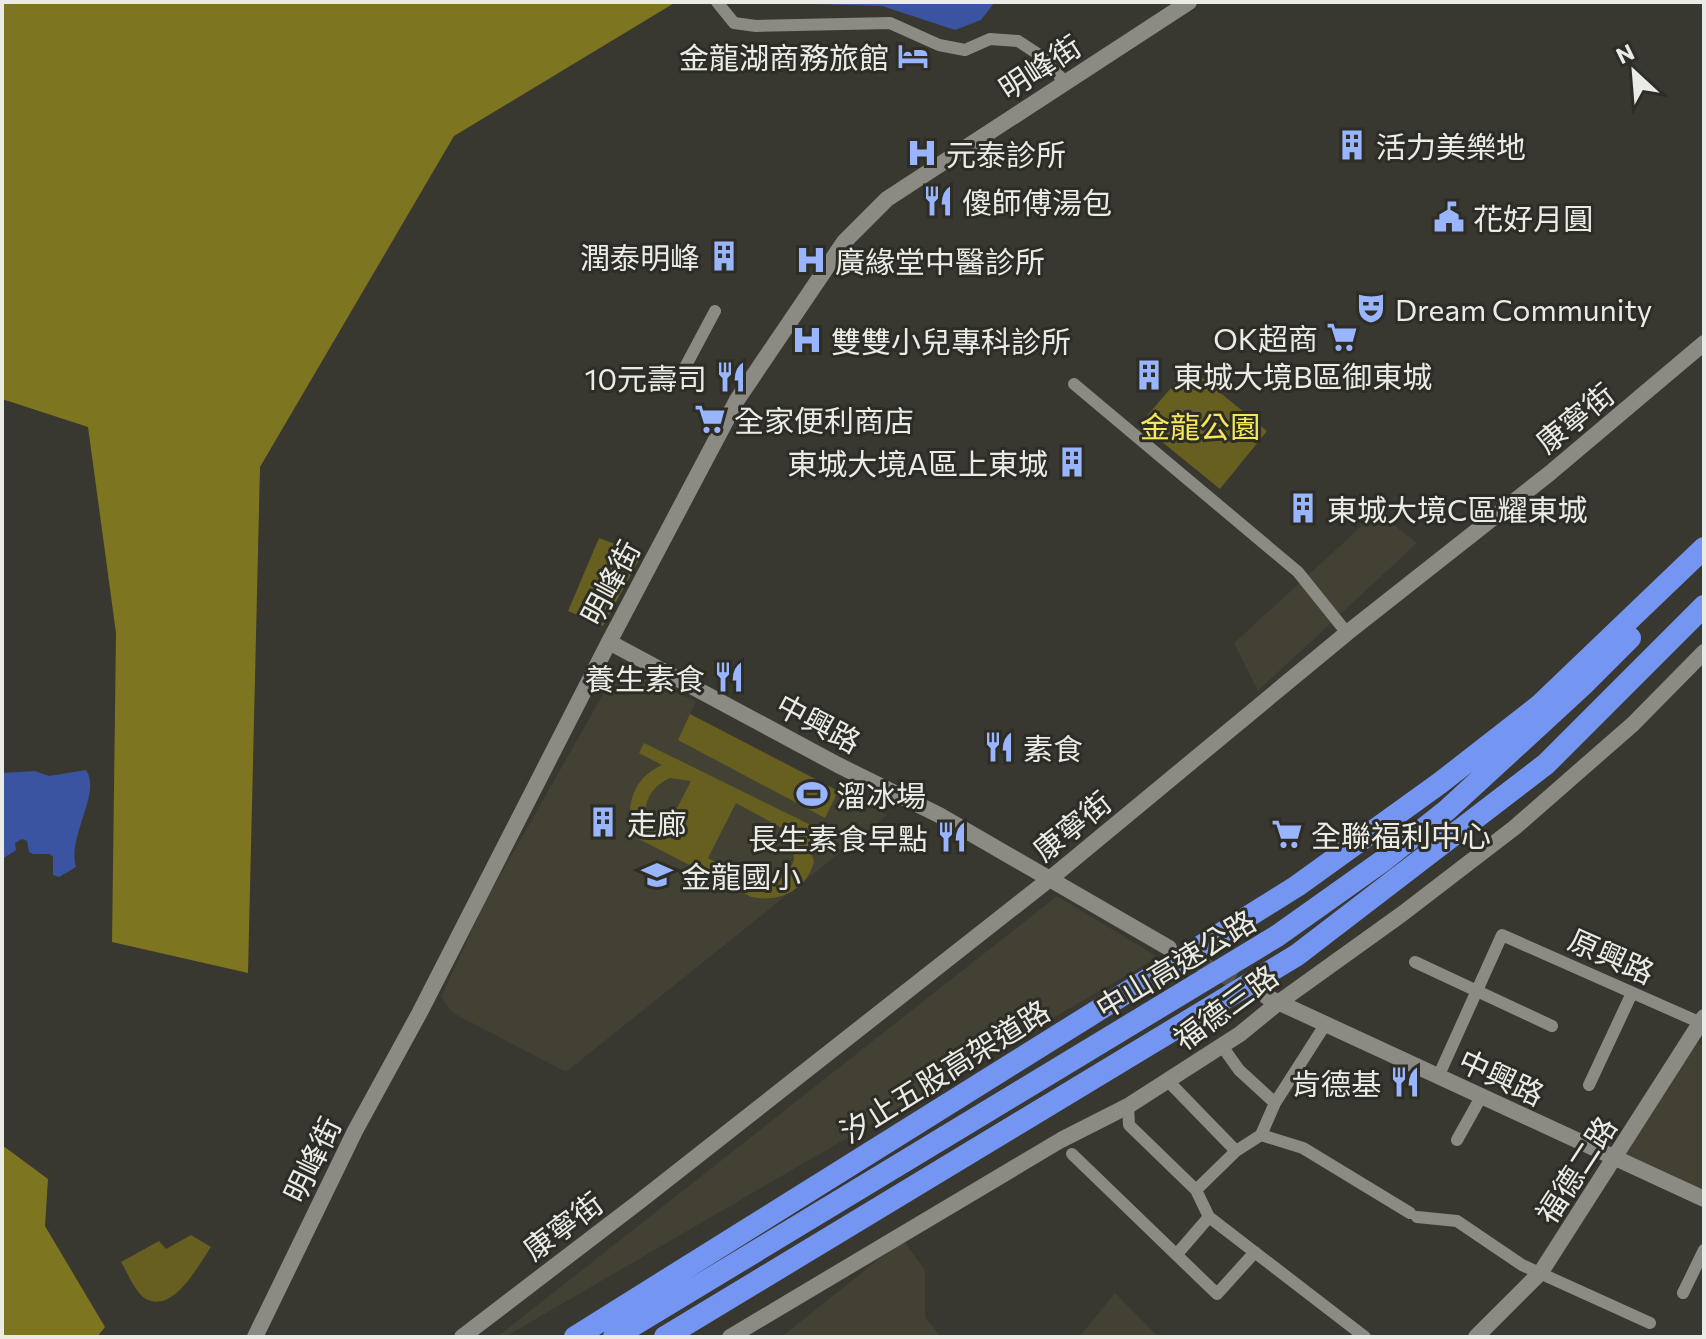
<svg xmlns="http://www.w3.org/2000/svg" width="1706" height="1339" font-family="Commissioner,'Noto Sans TC',sans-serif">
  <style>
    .built { fill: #424134 }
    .green { fill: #665f20; fill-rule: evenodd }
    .forest { fill: #7d7520 }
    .water { fill: #3a54a2 }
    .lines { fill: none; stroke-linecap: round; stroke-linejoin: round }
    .tertiary-tunnel { stroke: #53524b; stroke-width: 16; stroke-dasharray: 16 8; stroke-linecap: butt }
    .minor { stroke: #8b8b83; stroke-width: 12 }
    .tertiary { stroke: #8b8b83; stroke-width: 16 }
    .motorway { stroke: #7496f2; stroke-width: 22 }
    .labels { text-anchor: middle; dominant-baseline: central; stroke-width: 6; stroke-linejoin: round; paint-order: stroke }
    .poi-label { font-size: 30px; fill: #ebebe6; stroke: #2d2d26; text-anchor: start }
    .street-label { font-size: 30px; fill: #ebebe6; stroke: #2d2d26 }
    .park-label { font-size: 30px; fill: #f5e759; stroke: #2d2d26 }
  </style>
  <rect width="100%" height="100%" fill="#383730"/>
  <path class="built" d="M1377,512l40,31 -159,148 -24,-48z
    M618,668l78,33 -6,13 197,101 -321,257 -113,-59 -12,-16 44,-95z
    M1057,896l101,61 -653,380h-8z
    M1694,1041l10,5v149l-84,-37z
    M903,1240l22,30v47l16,20h-160z
    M1115,1293l44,44h-80z"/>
  <path class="green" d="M1189,367l78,64 -47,58 -80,-65z
    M599,538l43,16 -39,72 -35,-15z
    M690,714l148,77 -13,27 -147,-78z
    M644,743l185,91 -4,10 -11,-3 -5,4 5,17c-8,29 -36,41 -63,35l-112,-58c-18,-27 -7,-61 23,-74l-23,-12zM670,778l21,3 -28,54c-27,-16 -20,-45 7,-57zM736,803l51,28 5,8 2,21c-17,45 -58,13 -86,-2z
    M191,1235l20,12c-12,17 -37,67 -65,52 -11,-6 -18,-26 -25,-37l38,-21 7,8z"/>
  <path class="forest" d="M2,2h674l-222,134 -194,331 -12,506 -136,-31 4,-309 -28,-206 -86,-28z
    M2,1145l46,34 -3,47 60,101 -8,10h-95z"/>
  <path class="water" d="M747,2h248l-14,18 -26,10 -73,-24z
    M86,770c16,22 -19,67 -10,97l-17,10 -6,-2v-18l-3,-3h-17l-4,-2 -2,-11 -5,-2 -7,4 1,7 -14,9v-86l33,-2 14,5z"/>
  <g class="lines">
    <path class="tertiary-tunnel" d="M1177,952l90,45"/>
    <path class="minor" d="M717,2l17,21 22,3 134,-3 49,22 26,5 25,-11 28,2 23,15 24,26
      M683,371l32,-60
      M1074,384l224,188 49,61
      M1415,962l137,64
      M1222,1046l17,24 36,33 -14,32
      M1438,1077l64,-142 199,88
      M1168,1081l68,70
      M1589,1085l43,-92
      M1275,1103l50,-78
      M1128,1106l1,19 67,65
      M1261,1135l42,13 107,65
      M1457,1140l24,-43
      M1072,1154l145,140 38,-42
      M1209,1217l156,120
      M1417,1217l40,4 65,44 128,58
      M1177,1254l32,-37 -13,-27 40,-39 25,-16
      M1683,1293l21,-43"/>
    <path class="tertiary" d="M609,642l229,123 101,50 230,133
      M1267,997l437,202
      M255,1337l100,-206 65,-119 189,-370 128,-242 107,-158 43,-43 302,-197
      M462,1337l178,-136 411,-323 296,-245 203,-160 154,-130
      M730,1337l331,-197 67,-34 112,-72 38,-31 124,-89 112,-86 119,-104 71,-72
      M1476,1337l65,-65 163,-255"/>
    <path class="motorway" d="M575,1337l722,-451 143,-103 100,-78 164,-157
      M614,1337l663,-401 107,-76 63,-50 136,-125 47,-47
      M665,1337l632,-382 249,-191 158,-158"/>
  </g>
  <defs>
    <g id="hotel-bare" transform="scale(2.4)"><path d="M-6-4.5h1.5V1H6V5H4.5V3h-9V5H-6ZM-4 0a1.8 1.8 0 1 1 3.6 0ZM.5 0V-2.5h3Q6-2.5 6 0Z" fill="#99b5fd" stroke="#2d2d26" stroke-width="2.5" paint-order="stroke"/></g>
    <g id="building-bare" transform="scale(2.4)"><path d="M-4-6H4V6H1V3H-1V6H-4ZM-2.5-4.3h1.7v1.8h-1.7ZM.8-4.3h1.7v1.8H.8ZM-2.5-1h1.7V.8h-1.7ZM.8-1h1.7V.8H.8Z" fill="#99b5fd" stroke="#2d2d26" stroke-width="2.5" paint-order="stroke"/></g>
    <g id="hospital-bare" transform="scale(2.4)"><path d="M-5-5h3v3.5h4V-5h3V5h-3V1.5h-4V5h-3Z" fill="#99b5fd" stroke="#2d2d26" stroke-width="2.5" paint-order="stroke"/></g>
    <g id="restaurant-bare" transform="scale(2.4)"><path d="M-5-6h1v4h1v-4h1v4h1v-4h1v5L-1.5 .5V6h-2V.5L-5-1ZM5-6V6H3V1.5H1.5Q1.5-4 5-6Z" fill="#99b5fd" stroke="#2d2d26" stroke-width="2.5" paint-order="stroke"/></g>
    <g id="civic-bare" transform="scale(2.4)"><path d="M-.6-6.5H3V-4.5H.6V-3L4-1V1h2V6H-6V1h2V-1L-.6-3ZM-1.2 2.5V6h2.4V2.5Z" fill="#99b5fd" stroke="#2d2d26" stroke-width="2.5" paint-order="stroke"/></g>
    <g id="theatre-bare" transform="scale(2.4)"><path d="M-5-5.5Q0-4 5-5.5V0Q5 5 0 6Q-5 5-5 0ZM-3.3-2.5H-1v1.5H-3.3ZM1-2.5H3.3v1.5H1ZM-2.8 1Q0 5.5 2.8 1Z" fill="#99b5fd" stroke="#2d2d26" stroke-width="2.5" paint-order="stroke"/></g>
    <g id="supermarket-bare" transform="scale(2.4)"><path d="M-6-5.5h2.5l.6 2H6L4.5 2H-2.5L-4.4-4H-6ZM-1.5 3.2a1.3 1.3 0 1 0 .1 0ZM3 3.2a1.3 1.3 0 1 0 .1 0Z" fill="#99b5fd" stroke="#2d2d26" stroke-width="2.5" paint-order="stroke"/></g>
    <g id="stadium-bare" transform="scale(2.4)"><path d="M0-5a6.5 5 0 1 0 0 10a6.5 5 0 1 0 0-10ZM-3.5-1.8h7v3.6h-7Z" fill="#99b5fd" stroke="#2d2d26" stroke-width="2.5" paint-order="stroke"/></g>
    <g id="school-bare" transform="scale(2.4)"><path d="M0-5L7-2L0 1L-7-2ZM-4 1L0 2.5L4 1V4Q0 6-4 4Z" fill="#99b5fd" stroke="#2d2d26" stroke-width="2.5" paint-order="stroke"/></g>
  </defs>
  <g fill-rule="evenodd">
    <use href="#hotel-bare" x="913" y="56"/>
    <use href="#building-bare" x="1352" y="145"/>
    <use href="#hospital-bare" x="922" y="153"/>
    <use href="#restaurant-bare" x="938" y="201"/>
    <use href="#civic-bare" x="1449" y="217"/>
    <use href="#building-bare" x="724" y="256"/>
    <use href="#hospital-bare" x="811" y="260"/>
    <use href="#theatre-bare" x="1371" y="308"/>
    <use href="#supermarket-bare" x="1342" y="337"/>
    <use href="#hospital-bare" x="807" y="340"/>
    <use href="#building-bare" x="1149" y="375"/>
    <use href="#restaurant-bare" x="731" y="377"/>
    <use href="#supermarket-bare" x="710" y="419"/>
    <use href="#building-bare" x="1072" y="462"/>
    <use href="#building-bare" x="1303" y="508"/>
    <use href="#restaurant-bare" x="729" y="677"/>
    <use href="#restaurant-bare" x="999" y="747"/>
    <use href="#stadium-bare" x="812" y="794"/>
    <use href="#building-bare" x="603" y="822"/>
    <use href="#supermarket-bare" x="1287" y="834"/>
    <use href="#restaurant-bare" x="952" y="837"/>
    <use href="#school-bare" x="657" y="875"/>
    <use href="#restaurant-bare" x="1405" y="1082"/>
  </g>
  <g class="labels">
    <g class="poi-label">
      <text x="889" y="56" text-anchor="end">金龍湖商務旅館</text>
      <text x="1376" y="145">活力美樂地</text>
      <text x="946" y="153">元泰診所</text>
      <text x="962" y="201">傻師傅湯包</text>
      <text x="1473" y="217">花好月圓</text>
      <text x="700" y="256" text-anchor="end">潤泰明峰</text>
      <text x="835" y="260">廣緣堂中醫診所</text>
      <text x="1395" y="308">Dream Community</text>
      <text x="1318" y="337" text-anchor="end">OK超商</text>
      <text x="831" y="340">雙雙小兒專科診所</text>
      <text x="1173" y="375">東城大境B區御東城</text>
      <text x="707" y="377" text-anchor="end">10元壽司</text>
      <text x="734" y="419">全家便利商店</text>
      <text x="1048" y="462" text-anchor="end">東城大境A區上東城</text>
      <text x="1327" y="508">東城大境C區耀東城</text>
      <text x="705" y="677" text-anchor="end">養生素食</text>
      <text x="1023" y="747">素食</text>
      <text x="836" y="794">溜冰場</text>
      <text x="627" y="822">走廊</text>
      <text x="1311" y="834">全聯福利中心</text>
      <text x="928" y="837" text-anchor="end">長生素食早點</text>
      <text x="681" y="875">金龍國小</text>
      <text x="1381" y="1082" text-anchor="end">肯德基</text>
    </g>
    <g class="street-label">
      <text transform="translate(1039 66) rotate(-33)">明峰街</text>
      <text transform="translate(1574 417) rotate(-39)">康寧街</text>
      <text transform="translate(609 582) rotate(-62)">明峰街</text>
      <text transform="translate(819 722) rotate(28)">中興路</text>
      <text transform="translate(1071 825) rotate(-39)">康寧街</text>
      <text transform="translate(1612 955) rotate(24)">原興路</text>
      <text transform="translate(1175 963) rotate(-31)">中山高速公路</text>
      <text transform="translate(1225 1006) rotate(-36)">福德三路</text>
      <text transform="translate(944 1070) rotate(-32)">汐止五股高架道路</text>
      <text transform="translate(1502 1076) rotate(25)">中興路</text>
      <text transform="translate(311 1159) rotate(-64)">明峰街</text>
      <text transform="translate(1575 1169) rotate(-57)">福德二路</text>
      <text transform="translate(562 1225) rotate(-37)">康寧街</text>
    </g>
    <g class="park-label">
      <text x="1200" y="425">金龍公園</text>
    </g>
  </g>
  <rect width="1706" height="1339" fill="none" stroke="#ebebe6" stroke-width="8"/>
  <g transform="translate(1634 72) rotate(334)" stroke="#2d2d26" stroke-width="6" paint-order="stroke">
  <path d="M0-6L14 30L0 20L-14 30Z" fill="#ebebe6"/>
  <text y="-12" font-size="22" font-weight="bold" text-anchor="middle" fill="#ebebe6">N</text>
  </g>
</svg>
